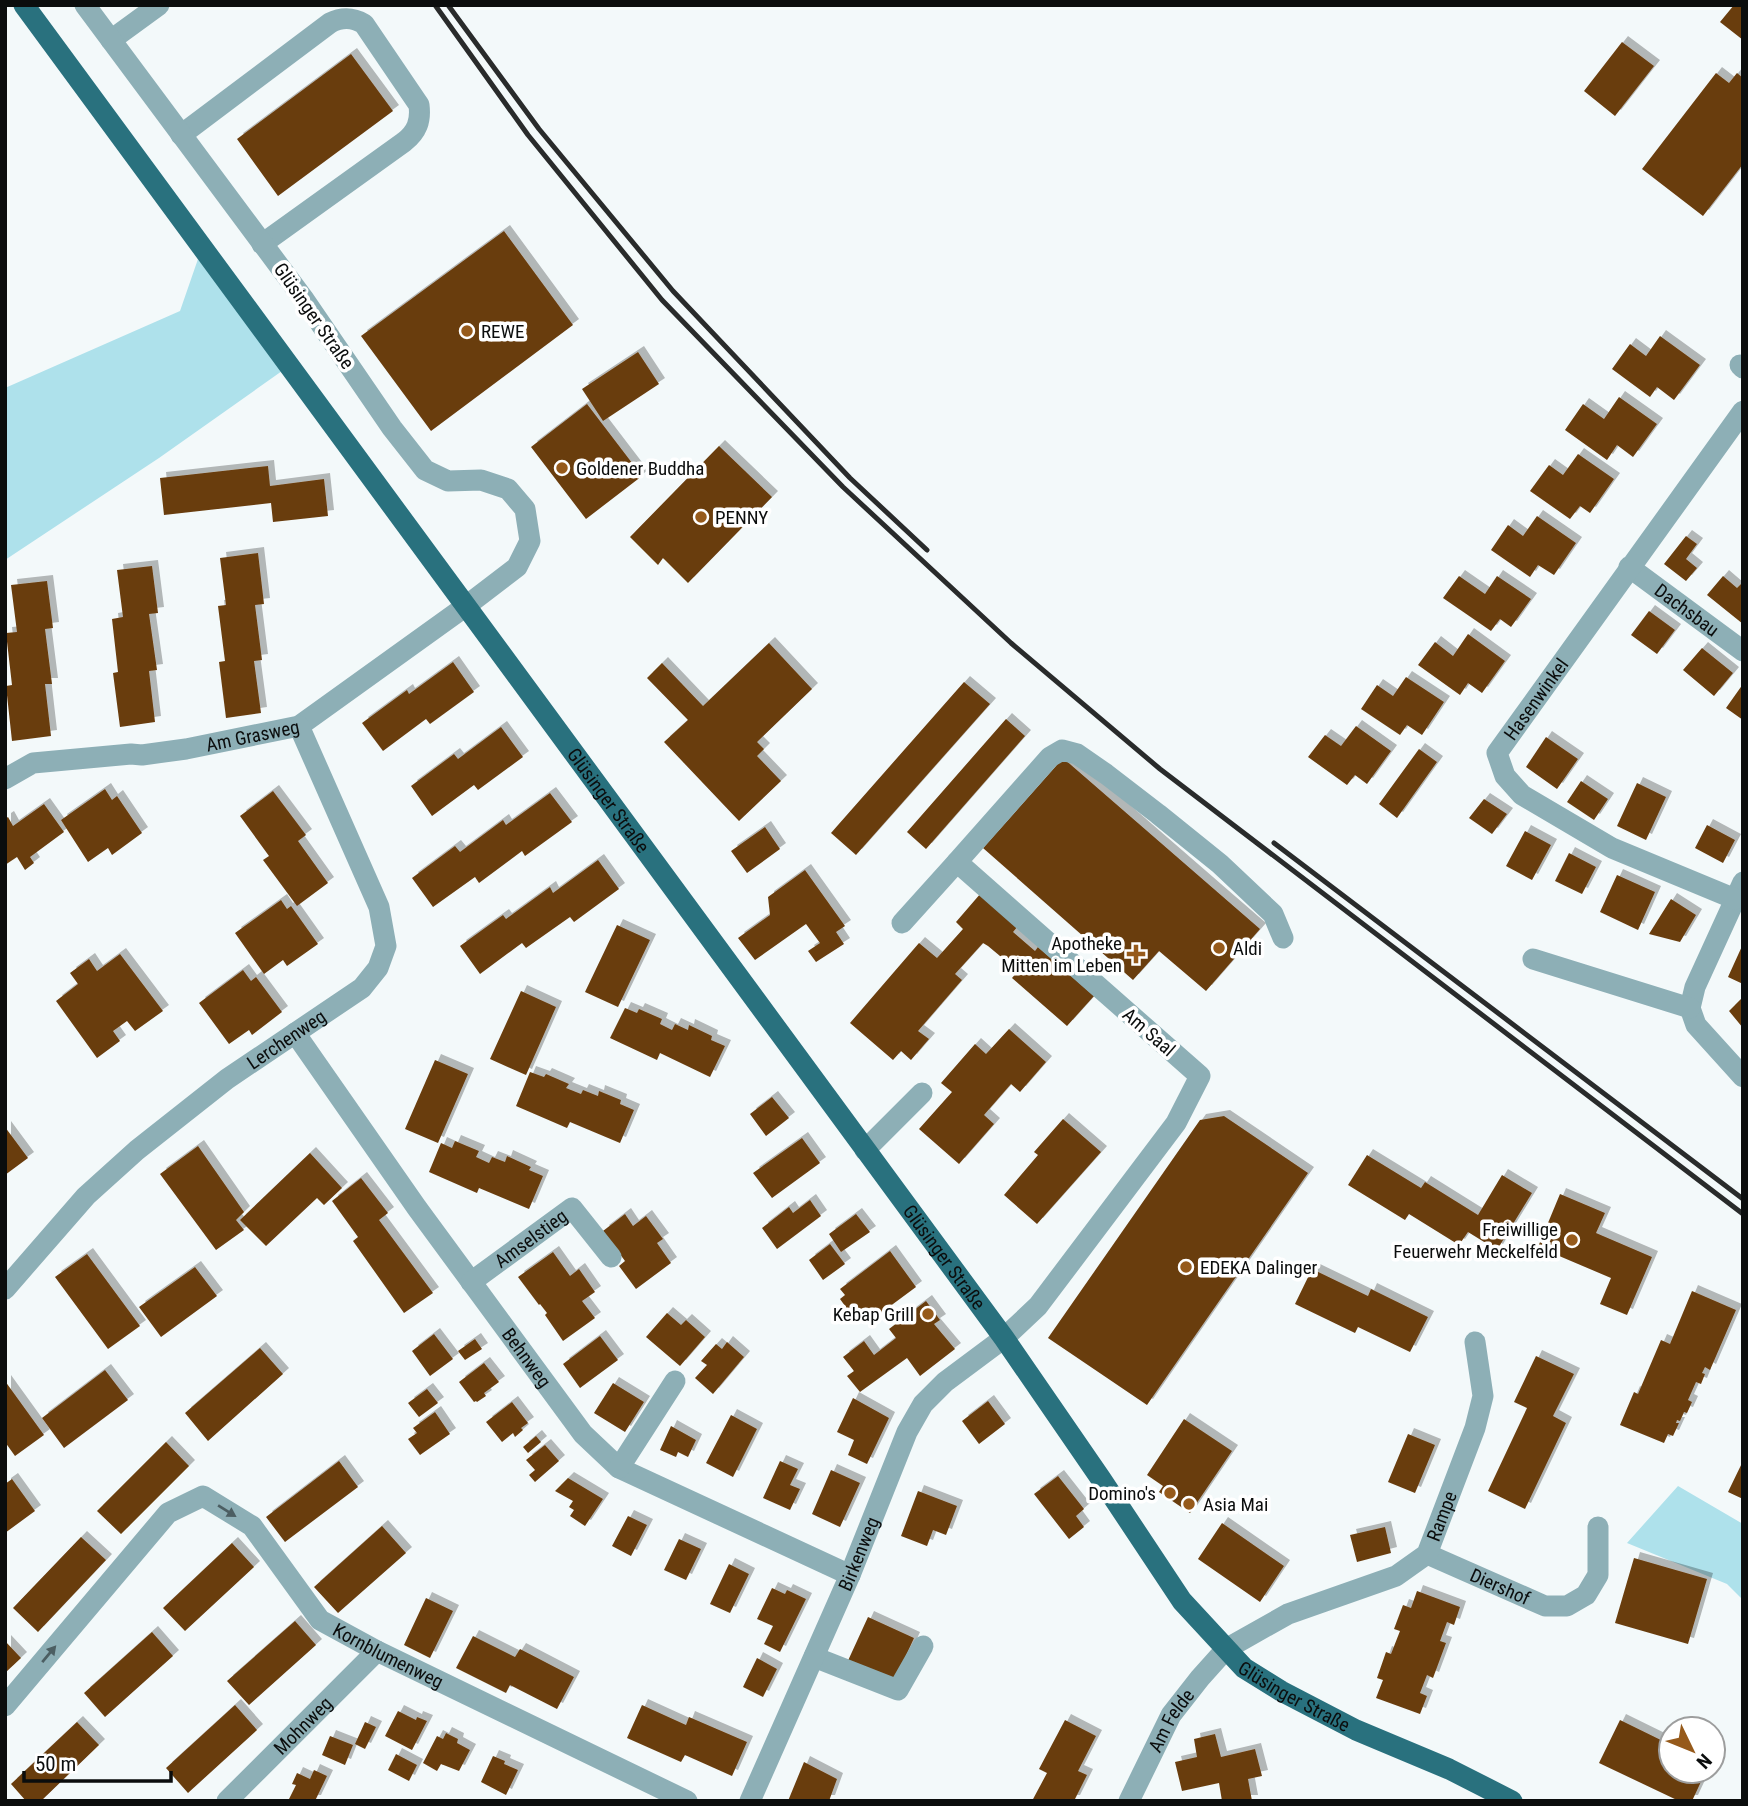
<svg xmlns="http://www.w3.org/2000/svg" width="1748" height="1806" font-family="'Roboto Condensed',sans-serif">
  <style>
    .green { fill: #aee1eb }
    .building { fill: #693c0c; filter: url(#shadow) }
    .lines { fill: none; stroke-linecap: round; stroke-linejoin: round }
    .minor { stroke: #8dafb6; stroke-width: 21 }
    .major { stroke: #29717e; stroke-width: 21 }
    .rail { stroke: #292b2b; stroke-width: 5 }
    .oneway { fill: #4c5e62 }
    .poi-dot { fill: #965a1b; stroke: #fff; stroke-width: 2.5 }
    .labels { text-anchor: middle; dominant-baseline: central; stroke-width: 7; stroke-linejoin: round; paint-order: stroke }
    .street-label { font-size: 19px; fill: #0b0d0d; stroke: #fff }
    .poi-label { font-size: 19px; fill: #0b0d0d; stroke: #fff; text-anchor: start }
  </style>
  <defs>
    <filter id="shadow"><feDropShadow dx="6" dy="-6" stdDeviation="0" flood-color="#0004"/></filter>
  </defs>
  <rect width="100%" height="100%" fill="#f3f9fa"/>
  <path class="green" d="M198,259l84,112 -123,87 -154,102v-172l175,-77z
    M1678,1486l65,38v76l-16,-16 -100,-41z"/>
  <path class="building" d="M1734,5h9v35l-23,-18z
    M1622,42l32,24 -39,50 -31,-25z
    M351,54l42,57 -115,85 -41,-57z
    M1716,73l13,10 8,-10 6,5v86l-40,52 -61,-47z
    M504,231l69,94 -142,106 -70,-95z
    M1660,336l40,29 -26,35 -17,-13 -7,10 -38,-28 18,-25 16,12z
    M638,352l21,32 -56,37 -21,-32z
    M1619,397l38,27 -24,33 -16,-12 -10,15 -42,-30 18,-26 21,15z
    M587,404l55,72 -56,43 -55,-72z
    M719,446l53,51 -84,86 -25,-25 -5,7 -28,-28z
    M1578,454l36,25 -24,34 -10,-7 -10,13 -40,-28 19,-26 14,10z
    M268,466l2,20 54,-7 4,37 -55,6 -2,-19 -107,12 -4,-37z
    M1537,516l39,27 -22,32 -16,-10 -8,12 -39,-27 17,-25 15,11z
    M1686,536l11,8 -11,15 11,9 -11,13 -22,-17z
    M258,553l6,51 -9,1 7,55 -8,1 7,52 -35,5 -7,-56 6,-1 -7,-55 8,-1 -6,-47z
    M152,566l6,47 -9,1 8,56 -8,1 6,51 -35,5 -7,-54 5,-1 -6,-53 11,-2 -6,-47z
    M1459,576l26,18 12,-18 34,23 -20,28 -11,-8 -9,12 -48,-33z
    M1723,576l14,12 6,-6v42l-36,-29z
    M47,581l6,47 -8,1 7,55h-7l6,52 -39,5 -6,-55 6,-1 -6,-52 11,-1 -6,-47z
    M1649,611l26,19 -18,24 -26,-19z
    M1468,634l37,27 -23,32 -14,-10 -8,12 -42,-30 17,-23 18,14z
    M769,643l43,46 -55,53 7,7 -7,7 24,25 -42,40 -75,-79 24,-22 -41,-42 15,-15 41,43z
    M1702,648l31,25 -19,23 -31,-26z
    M453,662l21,30 -44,32 -4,-5 -43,32 -21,-28 45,-33 2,4z
    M1406,677l38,25 -22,33 -15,-10 -7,10 -39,-26 16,-24 16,11z
    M964,682l26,22 -134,151 -25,-22z
    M1743,684v36l-17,-12z
    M1006,719l19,17 -99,113 -19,-17z
    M1356,726l35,25 -24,33 -12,-9 -8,10 -39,-28 17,-22 16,11z
    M501,727l22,30 -45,33 -4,-5 -42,31 -21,-30 43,-32 4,5z
    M1546,737l32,22 -21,30 -31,-22z
    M1419,749l18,13 -40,56 -18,-14z
    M1063,758l197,171 -54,62 -47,-40 -26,29 -150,-132z
    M1581,781l27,18 -14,21 -27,-18z
    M1637,783l29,14 -20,43 -29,-14z
    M105,789l7,11 5,-4 25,37 -30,22 -4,-7 -20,14 -27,-42z
    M273,791l33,44 -8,6 30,42 -31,23 -34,-46 6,-4 -29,-40z
    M550,793l22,29 -47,34 -3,-5 -43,32 -4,-6 -42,30 -21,-29 43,-32 5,6 43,-32 3,5z
    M1484,799l23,15 -15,20 -23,-16z
    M44,804l20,28 -34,25 4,6 -9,7 -8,-13 -12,8v-46l3,-2 5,9z
    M1707,825l28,15 -12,23 -28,-15z
    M765,827l15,22 -33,24 -16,-22z
    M1525,831l26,14 -19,35 -26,-14z
    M1569,853l27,14 -14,27 -27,-13z
    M598,860l21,29 -45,33 -4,-5 -44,31 -4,-5 -42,31 -20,-28 43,-31 3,4 44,-32 3,6z
    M805,870l40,56 -9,6 8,12 -28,18 -8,-11 12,-8 -14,-19 -51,36 -17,-22 32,-23 -2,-18z
    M1617,875l38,17 -17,38 -38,-18z
    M981,893l37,33 -5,6 22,19 3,-4 56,49 -27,30 -55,-48 6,-7 -30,-25 -5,-3 -28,31 7,6 -44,51 11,8 -18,21 -10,-9 -8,9 -43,-37 69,-80 18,15 26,-29 -7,-7z
    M1671,899l25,16 -16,27 -31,-8z
    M281,900l6,9 4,-3 27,38 -31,22 -4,-6 -19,14 -29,-41z
    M617,925l33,15 -32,67 -33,-15z
    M1743,944v40l-15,-7z
    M120,954l43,57 -28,20 -8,-10 -14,10 7,10 -23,17 -41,-57 22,-17 -8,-11 19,-14 8,12z
    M243,970l8,11 5,-4 26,35 -30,23 -3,-5 -20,14 -30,-41z
    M521,991l35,16 -30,68 -36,-16z
    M1743,997v31l-14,-17z
    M625,1008l12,5 2,-4 23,10 -2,5 12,6 3,-6 13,6 1,-5 23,11 -1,4 14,6 -15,31 -50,-24 -3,7 -47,-22z
    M1009,1029l37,33 -26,30 -9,-8 -27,31 10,9 -35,40 -40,-35 33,-37 -11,-9 34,-39 11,10z
    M435,1060l33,14 -30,69 -33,-14z
    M530,1072l14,5 2,-3 23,10 -3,4 15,6 2,-4 15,6 1,-5 22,9 -1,4 14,6 -14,33 -50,-21 -3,6 -51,-22z
    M772,1097l17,21 -23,18 -16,-22z
    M1224,1116l84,57 -161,232 -99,-67 152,-218z
    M1063,1119l38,33 -64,72 -33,-29 34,-40 -4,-3z
    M5,1127l23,31 -23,17z
    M802,1138l18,25 -48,35 -19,-25z
    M455,1141l24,10 -3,6 13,6 3,-6 13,5 2,-6 24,11 -2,3 14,6 -14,33 -50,-21 -2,5 -48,-21 12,-29 11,5z
    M198,1146l46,66 -8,8 8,10 -28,20 -56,-76z
    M310,1153l32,35 -18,17 -7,-7 -51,48 -26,-26z
    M1367,1155l54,33 4,-6 53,33 24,-40 30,18 -35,57 -29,-18 -9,13 -50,-31 -4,6 -57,-35z
    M361,1178l27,35 -9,7 54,73 -29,20 -51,-72 5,-4 -26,-36z
    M1560,1194l45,19 -9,20 56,24 -25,58 -27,-11 11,-26 -73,-31z
    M810,1200l11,16 -44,33 -15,-21 27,-21 4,6z
    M625,1214l8,12 13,-10 17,23 -6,4 14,20 -35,26 -17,-23 6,-5 -22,-30z
    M856,1214l14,18 -29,20 -12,-18z
    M830,1244l15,20 -22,16 -14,-20z
    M890,1251l26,36 -50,37 -5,-7 -5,4 -16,-22 5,-4 -5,-6z
    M553,1252l17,24 9,-7 16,23 -13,9 13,17 -32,23 -18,-26 2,-2 -7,-9 -1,1 -21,-28z
    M87,1254l53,72 -32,23 -53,-72z
    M195,1267l22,29 -56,41 -22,-30z
    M1312,1269l56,27 3,-7 57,28 -18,35 -52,-25 -3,6 -60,-29z
    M1692,1291l44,19 -26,60 -5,-3 -3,6 3,1 -4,10 -5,-2 -8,18 4,2 -5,11 -3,-1 -4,9 -3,-1 -1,3h3l-6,13 -5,-2 -4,9 -44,-18 14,-33 4,2 23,-54 9,4z
    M926,1301l14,19 -6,4 21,25 -35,27 -13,-18 -47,34 -13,-16 7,-5 -11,-14 21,-16 10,14 22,-17 -7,-9z
    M667,1313l14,12 5,-5 19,17 -25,29 -34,-29z
    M434,1334l19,25 -23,17 -18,-25z
    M600,1336l18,24 -38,28 -17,-24z
    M475,1339l7,10 -17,11 -7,-9z
    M727,1342l17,15 -31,37 -18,-16 12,-13 -6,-4 15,-17 6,5z
    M260,1348l23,26 -75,67 -23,-28z
    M1536,1356l38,18 -21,42 13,7 -41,86 -37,-18 39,-83 -13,-6z
    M484,1363l15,19 -15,11 2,3 -9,6 -1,-1 -2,1 -15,-20z
    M105,1370l23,30 -64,48 -22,-30z
    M5,1381l39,54 -29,21 -10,-14z
    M613,1383l31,19 -19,30 -31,-19z
    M427,1389l11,14 -19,14 -11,-14z
    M853,1398l36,20 -22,46 -19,-9 6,-15 -17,-8z
    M988,1401l17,23 -26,20 -17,-23z
    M512,1402l16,21 -7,5 2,2 -8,7 -2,-4 -11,9 -16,-20z
    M435,1412l15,22 -30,21 -12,-16 9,-6 -4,-5z
    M731,1415l26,14 -24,48 -27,-14z
    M1184,1419l48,32 -42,62 -31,-21 4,-6 -16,-11z
    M671,1426l25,14 -8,17 -10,-5 -2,5 -16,-7z
    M1408,1434l27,11 -20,48 -27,-11z
    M536,1436l5,6 -13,11 -5,-6z
    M166,1442l23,24 -68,68 -24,-23z
    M545,1445l14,16 -24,21 -6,-7 6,-5 -9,-10z
    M339,1461l19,26 -73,55 -19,-25z
    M780,1461l18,8 -8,16 10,4 -10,21 -27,-12z
    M1743,1461v38l-15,-7z
    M831,1470l29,13 -20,44 -28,-13z
    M1058,1476l26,33 -8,7 8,11 -15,12 -35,-45z
    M568,1478l35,21 -18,27 -15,-10 4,-6 -5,-3 4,-6 -18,-10z
    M12,1479l23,32 -30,22v-49z
    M918,1491l39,15 -11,29 -13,-5 -6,16 -26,-10z
    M628,1516l19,9 -16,31 -19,-10z
    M1222,1523l62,43 -24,36 -62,-43z
    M382,1526l24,27 -68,60 -24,-26z
    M1385,1527l6,26 -34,9 -7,-27z
    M81,1537l25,23 -68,72 -25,-24z
    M679,1539l22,10 -15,31 -22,-10z
    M232,1543l22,24 -69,64 -22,-23z
    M1634,1558l73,21 -19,65 -73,-21z
    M729,1564l20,10 -19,39 -20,-9z
    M772,1588l13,6 2,-4 19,9 -26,53 -16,-8 9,-18 -16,-7z
    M1417,1591l43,16 -6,18 -7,-3 -7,19 6,2 -13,35 -6,-3 -7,18 7,3 -7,18 -44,-16 7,-18 -6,-2 9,-26 5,2 9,-23 -6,-2 9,-24 8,3z
    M426,1598l27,13 -23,47 -26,-13z
    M868,1617l46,21 -22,48 -46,-21z
    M295,1621l21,24 -67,60 -22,-24z
    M152,1632l21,24 -68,61 -21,-24z
    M473,1636l42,21 5,-8 54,28 -17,32 -47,-24 -4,8 -50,-25z
    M5,1641l16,17 -16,15z
    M757,1658l20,11 -14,28 -20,-10z
    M235,1705l22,25 -69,63 -22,-25z
    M642,1705l44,20 3,-8 58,25 -15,34 -47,-21 -4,7 -54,-24z
    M398,1711l18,9 1,-3 10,4 -15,29 -27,-14z
    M1065,1720l31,16 -18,35 9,4 -13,26h-42l15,-28 -8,-4z
    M1620,1720l51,25v26h35l-14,30h-13l-80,-38z
    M77,1722l22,23 -58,56h-15l-15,-17z
    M365,1722l11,5 -11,22 -10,-5z
    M446,1733l12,6 -1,4 13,7 -11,21 -18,-7 -4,7 -14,-8 14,-27 6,3z
    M1215,1734l6,23 34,-8 7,27 -14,3 4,22h-30l-3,-18 -37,8 -7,-29 22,-5 -3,-18z
    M330,1736l23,9 -8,20 -23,-10z
    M396,1754l21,11 -8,16 -21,-11z
    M493,1756l12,5 -1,3 14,6 -12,25 -25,-13z
    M804,1762l33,17 -8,22h-41z
    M314,1770l13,6 -12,25h-22l-4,-2 7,-14 -4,-1 5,-11 13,6z"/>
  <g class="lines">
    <g class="minor">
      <path d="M111,40l48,-35"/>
      <path d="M181,135l149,-112c12,-6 22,-6 34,1l55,81c2,16 -2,27 -15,37l-142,102"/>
      <path d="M1740,365l3,3"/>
      <path id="s1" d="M1629,567l114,84"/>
      <path id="s2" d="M5,779l28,-16 98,-9 11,1 44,-6 113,-23 167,-120 51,-39 13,-26 -5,-32 -17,-20 -27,-9 -33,1 -23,-11 -33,-42 -89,-130 -218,-293"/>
      <path d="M1743,882l-48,105 -5,21 6,17 47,52"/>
      <path id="s3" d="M1735,899l-123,-51 -90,-53 -17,-19 -8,-23 246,-342"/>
      <path d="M902,923l55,-61"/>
      <path d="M1533,959l157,49"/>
      <path id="s4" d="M295,1033l122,175 166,226 36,34 231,107"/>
      <path d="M865,1150l57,-57"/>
      <path id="s5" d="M471,1282l101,-74 39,49"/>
      <path id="s6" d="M5,1289l81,-93 51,-46 90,-71 135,-91 16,-20 8,-22 -7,-39 -80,-181"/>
      <path d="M619,1468l56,-87"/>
      <path id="s7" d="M1427,1554l118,52h22l19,-11 12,-20v-48"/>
      <path d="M814,1657l84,33 25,-44"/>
      <path id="s8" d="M5,1706l163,-193 35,-17 49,30 68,94 57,31 310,150"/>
      <path id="s9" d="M227,1801l150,-150"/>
      <path id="s10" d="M750,1801l100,-226 57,-143 16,-28 22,-22 59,-44 34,-32 138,-183 24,-47 -243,-214 93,-105 12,-7 15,4 29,20 52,40 62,50 53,50 10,24"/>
      <path id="s11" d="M1129,1801l42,-86 29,-37 26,-29 62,-35 108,-38 31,-22 48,-126 8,-32 -8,-54"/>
    </g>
    <path class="major" id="s12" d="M24,5l980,1333 97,141 81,122 62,67 37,23 75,39 93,39 63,32"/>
    <path class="rail" d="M435,5l93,130 134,165 181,187 168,156 149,126 583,445
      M448,5l91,124 134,162 177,187 77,72
      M1274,843l469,356"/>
  </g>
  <defs><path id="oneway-solid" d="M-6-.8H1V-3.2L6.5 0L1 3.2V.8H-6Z" transform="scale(1.75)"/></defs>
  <g class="oneway">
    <use href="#oneway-solid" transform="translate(227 1511) rotate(32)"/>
    <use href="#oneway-solid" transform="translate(49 1654) rotate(-50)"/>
  </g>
  <g class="poi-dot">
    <circle cx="467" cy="331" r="7"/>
    <circle cx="562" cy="468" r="7"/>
    <circle cx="701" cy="517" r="7"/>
    <circle cx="1219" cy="948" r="7"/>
    <path d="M1132.5 943.5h7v7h7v7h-7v7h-7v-7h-7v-7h7z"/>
    <circle cx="1572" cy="1240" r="7"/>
    <circle cx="1186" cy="1267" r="7"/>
    <circle cx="928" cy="1314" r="7"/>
    <circle cx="1170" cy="1493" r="7"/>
    <circle cx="1189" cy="1504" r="7"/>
  </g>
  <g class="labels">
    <g class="street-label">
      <text transform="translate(314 316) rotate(55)">Glüsinger Straße</text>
      <text stroke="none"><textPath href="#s1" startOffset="72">Dachsbau</textPath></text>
      <text stroke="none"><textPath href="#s3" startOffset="354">Hasenwinkel</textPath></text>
      <text stroke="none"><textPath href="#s2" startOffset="254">Am Grasweg</textPath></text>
      <text stroke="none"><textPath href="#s12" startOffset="987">Glüsinger Straße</textPath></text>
      <text transform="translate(1149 1032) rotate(41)">Am Saal</text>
      <text stroke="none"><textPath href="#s6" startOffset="378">Lerchenweg</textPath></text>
      <text stroke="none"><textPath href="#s5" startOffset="74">Amselstieg</textPath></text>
      <text stroke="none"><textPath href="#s12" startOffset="1554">Glüsinger Straße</textPath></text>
      <text stroke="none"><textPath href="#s4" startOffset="399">Behnweg</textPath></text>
      <text stroke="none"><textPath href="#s11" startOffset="446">Rampe</textPath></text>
      <text stroke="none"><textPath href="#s10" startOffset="270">Birkenweg</textPath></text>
      <text stroke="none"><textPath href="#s7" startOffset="80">Diershof</textPath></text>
      <text stroke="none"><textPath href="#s8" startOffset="542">Kornblumenweg</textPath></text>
      <text stroke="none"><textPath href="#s12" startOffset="2121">Glüsinger Straße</textPath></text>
      <text stroke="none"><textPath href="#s11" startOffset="91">Am Felde</textPath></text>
      <text stroke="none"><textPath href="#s9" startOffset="107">Mohnweg</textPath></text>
    </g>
    <g class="poi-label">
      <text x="481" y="331">REWE</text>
      <text x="576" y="468">Goldener Buddha</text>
      <text x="715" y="517">PENNY</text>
      <text x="1122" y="943" text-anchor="end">Apotheke<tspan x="1122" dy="22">Mitten im Leben</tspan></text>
      <text x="1233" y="948">Aldi</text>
      <text x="1558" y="1229" text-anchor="end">Freiwillige<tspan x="1558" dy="22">Feuerwehr Meckelfeld</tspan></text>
      <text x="1200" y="1267">EDEKA Dalinger</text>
      <text x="914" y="1314" text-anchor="end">Kebap Grill</text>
      <text x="1156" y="1493" text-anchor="end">Domino's</text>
      <text x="1203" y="1504">Asia Mai</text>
    </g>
  </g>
  <rect width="1748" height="1806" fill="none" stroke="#0b0d0d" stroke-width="14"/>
  <g transform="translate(1692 1750) rotate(133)"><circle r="33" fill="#ffffff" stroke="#9d9e9e" stroke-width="2"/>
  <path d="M0-5L12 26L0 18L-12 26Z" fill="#965a1b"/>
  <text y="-10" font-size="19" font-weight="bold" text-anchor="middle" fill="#0b0d0d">N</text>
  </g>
  <path d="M24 1771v10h147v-10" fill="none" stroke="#0b0d0d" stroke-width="3.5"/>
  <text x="35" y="1771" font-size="21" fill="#0b0d0d" stroke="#ffffff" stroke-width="5" paint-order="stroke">50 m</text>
</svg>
